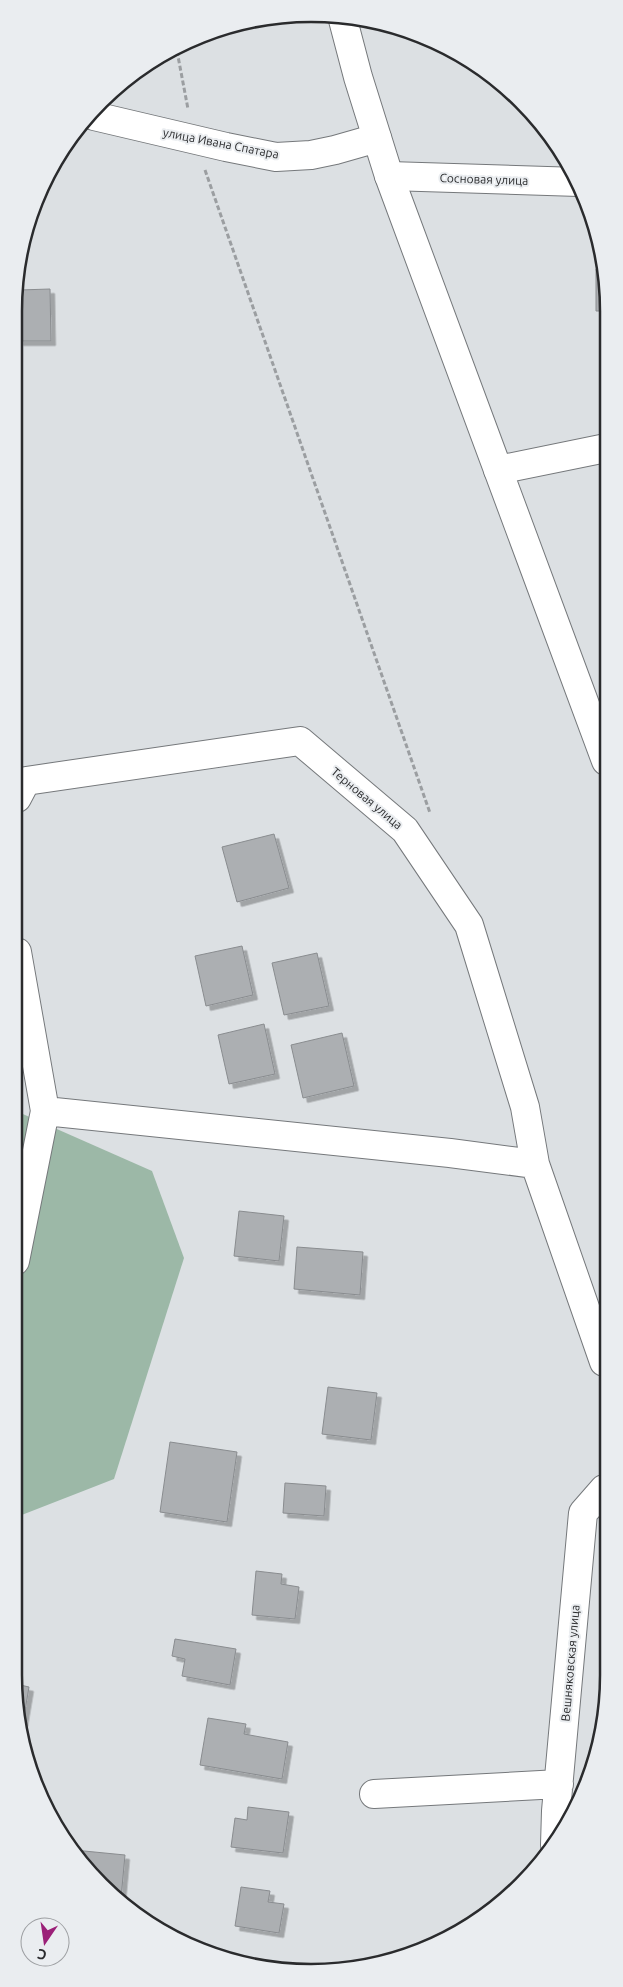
<svg xmlns="http://www.w3.org/2000/svg" width="623" height="1987" font-family="Ubuntu,sans-serif">
  <style>
    .green { fill: #9cb8a7 }
    .building { fill: #acafb2; stroke: #898c8f; filter: url(#shadow) }
    .lines { fill: none; stroke-linecap: round; stroke-linejoin: round }
    .minor-casing { stroke: #75787b; stroke-width: 30 }
    .major-casing { stroke: #75787b; stroke-width: 30 }
    .path { stroke: #9b9ea1; stroke-width: 3; stroke-dasharray: 5 2.5; stroke-linecap: butt }
    .minor { stroke: #fff; stroke-width: 28 }
    .major { stroke: #fff; stroke-width: 28 }
    .labels { text-anchor: middle; dominant-baseline: central; stroke-width: 4; stroke-linejoin: round; paint-order: stroke }
    .street-label { font-size: 12px; fill: #2a2b2d; stroke: #eaedf0 }
    .rim { fill: none; stroke: #2a2b2d; stroke-width: 2.5 }
  </style>
  <defs>
    <filter id="shadow"><feDropShadow dx="4.5" dy="4.5" stdDeviation="0" flood-color="#0004"/></filter>
  </defs>
  <rect width="100%" height="100%" fill="#dce0e3"/>
  <path class="green" d="M16,1111l136,60 32,87 -70,221 -100,39z"/>
  <path class="building" d="M596,269h10l1,3v39h-11z
    M50,289l1,52h-32v-51z
    M274,834l15,54 -52,14 -15,-55z
    M242,946l11,49 -47,11 -11,-50z
    M317,953l12,53 -45,9 -12,-52z
    M264,1024l11,50 -46,10 -11,-49z
    M342,1033l12,53 -51,12 -12,-53z
    M239,1211l45,5 -5,45 -45,-5z
    M297,1247l66,5 -3,43 -66,-6z
    M328,1387l49,6 -6,47 -49,-6z
    M170,1442l67,10 -10,70 -67,-10z
    M285,1483l41,3 -2,30 -41,-3z
    M256,1571l26,3 -1,10 18,3 -4,32 -43,-4z
    M175,1639l61,10 -6,36 -48,-9 3,-17 -13,-3z
    M16,1684l13,3 -6,35z
    M208,1718l38,6 -2,10 44,8 -6,37 -82,-14z
    M248,1807l41,5 -6,41 -52,-6 4,-29 12,2z
    M74,1850l51,5 -4,43 -33,-26z
    M241,1887l29,4 -2,11 16,2 -5,29 -44,-7z"/>
  <g class="lines">
    <g class="minor-casing">
      <path id="minor" d="M94,116l132,31 50,10 35,-2 24,-5 42,-12
        M389,176l190,6
        M498,470l108,-22
        M17,798l9,-17 274,-40 105,89 64,95 56,182 10,57
        M45,1111l405,42 85,11 69,198
        M15,1261l30,-150 -28,-159
        M374,1794l185,-10
        M555,1845l1,-34 27,-298 21,-24"/>
    </g>
    <g class="major-casing">
      <path id="major" d="M343,20l15,57 31,99 217,585"/>
    </g>
    <path class="path" d="M177,51l11,58
      M205,170l225,643"/>
    <use href="#minor" class="minor"/>
    <use href="#major" class="major"/>
  </g>
  <g class="labels">
    <g class="street-label">
      <text transform="translate(221 143) rotate(11)">улица Ивана Спатара</text>
      <text transform="translate(484 179) rotate(2)">Сосновая улица</text>
      <text transform="translate(367 798) rotate(40)">Терновая улица</text>
      <text transform="translate(570 1663) rotate(-85)">Вешняковская улица</text>
    </g>
  </g>
  <path d="M0 0H623V1987H0ZM311 22H311A289 289 0 0 1 600 311V1675A289 289 0 0 1 311 1964H311A289 289 0 0 1 22 1675V311A289 289 0 0 1 311 22Z" fill="#eaedf0" fill-rule="evenodd"/>
  <path class="rim" d="M311 22H311A289 289 0 0 1 600 311V1675A289 289 0 0 1 311 1964H311A289 289 0 0 1 22 1675V311A289 289 0 0 1 311 22Z"/>
  <g transform="translate(45 1942) rotate(193)"><circle r="24" fill="#eaedf0" stroke="#9d9fa2"/>
  <path d="M0-4L9 19L0 12L-9 19Z" fill="#9b2078"/>
  <text y="-8" font-size="14" font-weight="bold" text-anchor="middle" fill="#2a2b2d">С</text>
  </g>
</svg>
